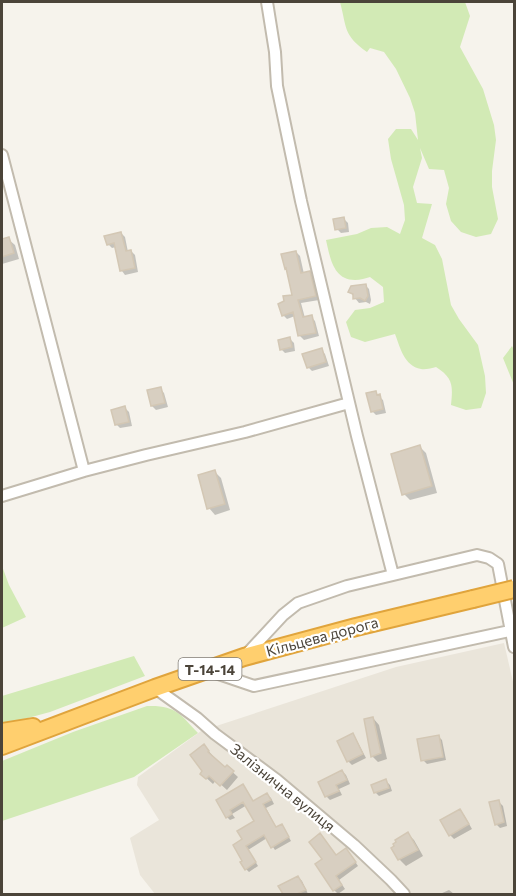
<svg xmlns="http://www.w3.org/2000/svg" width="516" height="896" font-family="Commissioner,sans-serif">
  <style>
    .residential { fill: #eae5da }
    .green { fill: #d2eab5 }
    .shadow { fill: #0003 }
    .building { fill: #d8cfc1; stroke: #d3c7b4; stroke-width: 1.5 }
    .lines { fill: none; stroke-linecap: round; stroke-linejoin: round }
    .minor-casing { stroke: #c2bbae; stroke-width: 14 }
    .highway-casing { stroke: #e0a43c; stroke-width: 20 }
    .minor { stroke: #fff; stroke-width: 10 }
    .highway { stroke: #ffcf6e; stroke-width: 16 }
    .highway-bridge-casing { stroke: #e0a43c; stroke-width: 20; stroke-linecap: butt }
    .highway-bridge { stroke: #ffcf6e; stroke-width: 16 }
    .labels { text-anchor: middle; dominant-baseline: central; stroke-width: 4.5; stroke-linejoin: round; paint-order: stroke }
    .shield { fill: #fff; stroke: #817c74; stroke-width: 1.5 }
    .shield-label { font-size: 14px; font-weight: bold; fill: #4b4439 }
    .street-label { font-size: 15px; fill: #4b4439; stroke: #fff }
  </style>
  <rect width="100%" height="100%" fill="#f6f3ec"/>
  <path class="residential" d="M504,643l10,43v208h-359l-15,-19 -10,-37 29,-18 -22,-35 1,-8 63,-46 195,-64z"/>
  <path class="green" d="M340,2h125l5,14 -10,31 23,42 11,36 2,15 -4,31v16l6,32 -7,15 -15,3 -15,-5 -10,-11 -5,-17 3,-16 -5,-18 -15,-1 -9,-21 2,10 -9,29 4,16 15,1 -10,34 13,7 7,14 9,46 8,14 19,26 7,31 1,17 -5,15 -15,2 -15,-5c2,-20 2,-27 -15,-38 -4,1 -11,3 -15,2 -17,-3 -21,-22 -26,-35l-30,8 -14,-5 -5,-15 9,-12 15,-2 14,-6 -1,-15 -13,-10c-4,1 -10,3 -15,3 -22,0 -25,-23 -29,-40l31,-6 14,-6 16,-1 13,7 5,-14 -1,-15 -13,-46 -3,-20 8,-10h15l7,11 -3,-27 -5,-15 -14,-29 -12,-17 -14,-4 -3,4c-24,-17 -20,-24 -27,-50z
    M512,346l2,4v35l-11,-27z
    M2,566l7,19 17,32 -24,11z
    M134,656l11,20 -95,36 -48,13v-29z
    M147,706c29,-1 33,8 51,27l-64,44 -132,44v-60l71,-29z"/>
  <path class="shadow" d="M344,219l4,4 1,9 -8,1 -4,-4z
    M121,233l4,4 3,15 3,-1 4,4 3,17 -13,3 -3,-4 -6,-24 -4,1 -4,-4z
    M8,239l7,6 4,14 -17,5v-23z
    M296,252l4,4 4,18 5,-2 4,4 6,24 -18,3 4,15 6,-1 4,4 4,15 -15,4 -4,-4 -5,-20 -8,3 -4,-4 10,-19 -5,-26 -2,-2z
    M365,285l4,4 2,11 -1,4 -4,-2 -7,1 -9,-11z
    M290,339l4,4 1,8 -10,2 -4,-4z
    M321,350l4,4 4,12 -17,5 -4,-4z
    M160,389l4,4 4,14 -12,3 -4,-4z
    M375,393l8,7 3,13 -10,2 -4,-4z
    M125,408l4,4 3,14 -12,2 -4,-4z
    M420,447l6,6 11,40 -27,7 -6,-6z
    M215,472l6,6 9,32 -15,5 -6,-7z
    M373,718l6,7 8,34 -9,3 -6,-6z
    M352,735l4,4 10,19 -14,7 -4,-4z
    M438,736l4,4 4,20 -19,4 -4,-4z
    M204,746l21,23 2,-2 11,10 -11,13 -11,-10 -3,4 -11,-10z
    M342,771l4,4 4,9 -11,5 3,6 -12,5 -3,-3 -7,-15z
    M386,781l4,4 2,6 -13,5 -4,-4z
    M243,785l11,18 13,-8 4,3 3,6 -8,4 11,21 8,1 6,11 -16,9 -8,-12 -19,12 10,16 -9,6 -3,-3 -2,-8v-21l12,-19 -9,-16 -15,9 3,4 -5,2 -3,-3 -9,-17z
    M499,802l4,4 4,20 -7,2 -4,-4z
    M460,811l4,4 8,14 -18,10 -4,-4z
    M408,834l6,6 9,16 -17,10 -6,-6 -7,-12z
    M350,854l8,12 -19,14 6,9 -7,5 -4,-4 3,-33z
    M298,877l4,4 6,13h-23l-5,-7z
    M449,890l5,4h-14z"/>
  <path class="building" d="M344,217l2,11 -11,2 -2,-11z
    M121,232l5,19 5,-1 4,18 -15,3 -6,-28 -7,2 -3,-9z
    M9,237l5,16 -12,4v-18z
    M296,251l5,22 9,-2 6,25 -18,4 5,17 9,-2 4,18 -18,3 -5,-24 -11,4 -4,-12 6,-3 -1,-5 9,-1 -6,-27 -1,1 -4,-15z
    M366,284l2,12 -3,5 -5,-3 -7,1v-5l-5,-2 3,-6z
    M290,337l2,10 -12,3 -2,-10z
    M322,348l4,14 -19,6 -5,-14z
    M161,387l4,16 -14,3 -4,-16z
    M376,391l1,4 3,-1 3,15 -12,3 -5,-19z
    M125,406l4,16 -14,3 -4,-15z
    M420,445l12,41 -30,9 -11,-41z
    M215,470l10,34 -18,5 -9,-34z
    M373,717l8,36 -10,4 -7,-38z
    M353,733l10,21 -16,8 -10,-21z
    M439,735l4,22 -22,4 -4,-22z
    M204,744l5,7 -1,1 17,15 2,-2 7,6 -14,15 -11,-10 -3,3 -6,-5 2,-3 -12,-16z
    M342,770l5,10 -11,5 3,6 -14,6 -7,-15z
    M386,779l3,9 -15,5 -3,-8z
    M243,784l10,17 14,-8 4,7 -8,4 13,23 6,-3 7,13 -18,11 -7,-13 -18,11 10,16 -11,8 -5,-8 2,-1 -9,-16 9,-6 -5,-8 17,-10 -11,-19 -13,8 2,4 -6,4 -10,-18z
    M499,800l5,22 -9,3 -6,-23z
    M460,809l9,15 -20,12 -9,-16z
    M408,832l10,18 -20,10 -7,-12 3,-2 -1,-2 3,-2 -1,-2z
    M320,833l16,22 10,-7 10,14 -20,14 6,9 -9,6 -18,-27 7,-5 -13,-17z
    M298,876l8,14 -9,4h-14l-5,-8z"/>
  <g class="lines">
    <g class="minor-casing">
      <path id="minor" d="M267,2l8,50 2,34 24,115 56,235 36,139
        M2,155l82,316
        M2,496l82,-25 62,-16 99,-23 104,-29
        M245,656l38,-41 15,-12 49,-17 130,-31 12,3 9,6 16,83
        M207,670l47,16 260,-56
        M155,688l42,30 18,16 62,46 77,65 37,35 13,14"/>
    </g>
    <g class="highway-casing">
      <path id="highway" d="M2,732l31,-5
        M2,746l153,-58 89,-31 112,-30 117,-28"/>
    </g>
    <use href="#minor" class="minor"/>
    <use href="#highway" class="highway"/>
    <g class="highway-bridge-casing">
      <path id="highway-bridge" d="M473,599l41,-10"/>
    </g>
    <use href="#highway-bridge" class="highway-bridge"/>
  </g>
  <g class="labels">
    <rect class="shield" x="178.5" y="658" width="63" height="22" rx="4.5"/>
    <g class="shield-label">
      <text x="210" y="669">Т-14-14</text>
    </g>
    <g class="street-label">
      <text transform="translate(322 636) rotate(-15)">Кільцева дорога</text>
      <text transform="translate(283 787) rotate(39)">Залізнична вулиця</text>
    </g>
  </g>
  <rect width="516" height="896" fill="none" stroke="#4b4439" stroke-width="6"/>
</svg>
